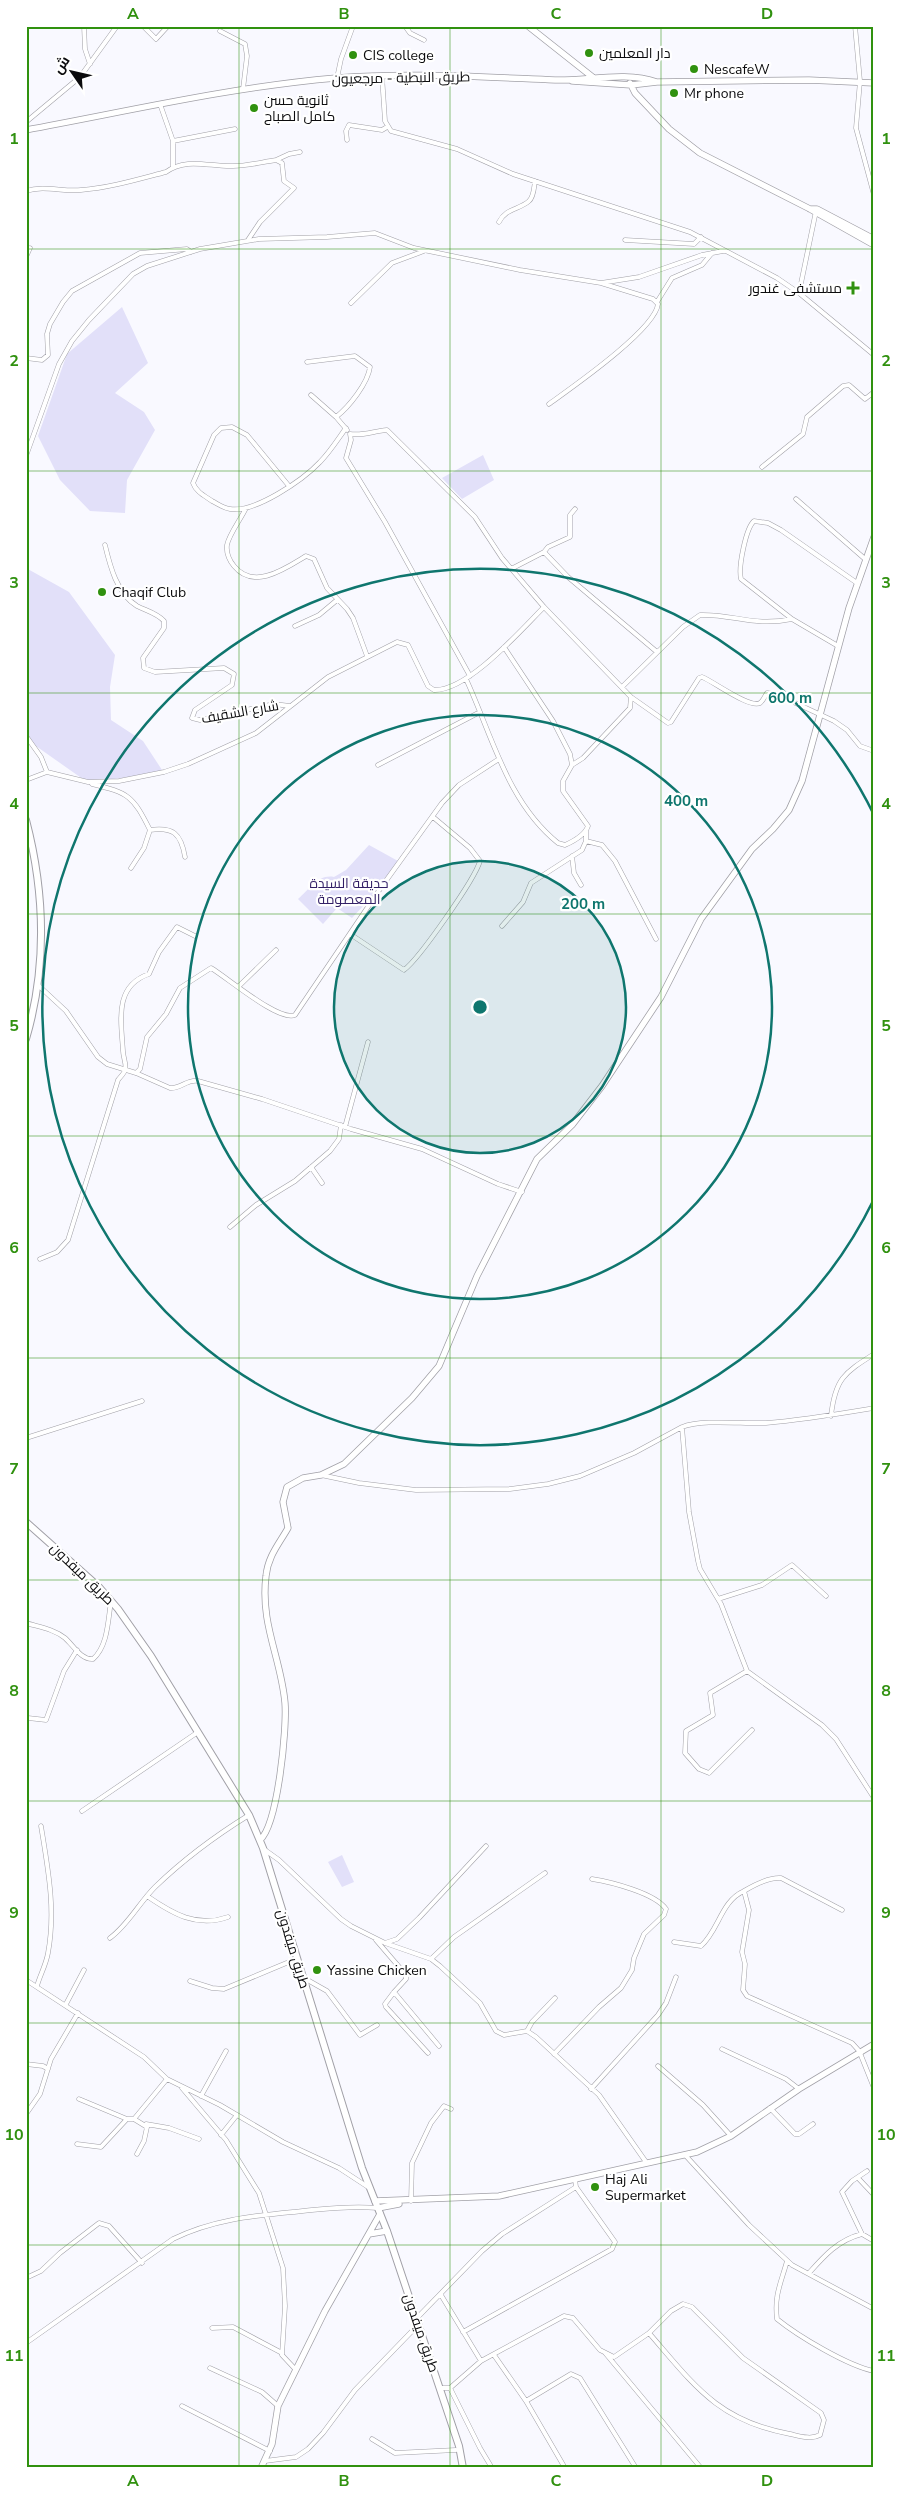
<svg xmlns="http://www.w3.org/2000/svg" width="900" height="2494" font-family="'Nunito Sans',Cairo,sans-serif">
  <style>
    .green { fill: #e2e0f9 }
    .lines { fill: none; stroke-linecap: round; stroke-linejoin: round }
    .street-casing { stroke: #a1a0a7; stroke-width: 5 }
    .secondary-casing { stroke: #a1a0a7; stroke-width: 7 }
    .primary-casing { stroke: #a1a0a7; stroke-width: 8 }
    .street { stroke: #fff; stroke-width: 4 }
    .secondary { stroke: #fff; stroke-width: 5.5 }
    .primary { stroke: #fff; stroke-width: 6 }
    .grid { fill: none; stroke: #30910f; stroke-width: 1; stroke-opacity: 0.55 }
    .ring { fill: none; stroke: #0f766e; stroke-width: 2.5 }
    .poi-dot { fill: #30910f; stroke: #fff; stroke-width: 2 }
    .labels { text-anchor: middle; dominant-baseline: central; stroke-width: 4.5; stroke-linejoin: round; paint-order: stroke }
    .poi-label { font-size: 14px; fill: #0b0b0d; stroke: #fff; text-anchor: start }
    .street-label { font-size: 14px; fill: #0b0b0d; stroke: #fff }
    .park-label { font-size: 14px; fill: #321f66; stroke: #fff }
    .centre { fill: #0f766e; stroke: #fff; stroke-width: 2.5 }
    .ring-label { font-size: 15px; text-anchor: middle; font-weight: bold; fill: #0f766e; stroke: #fff; stroke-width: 4.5; stroke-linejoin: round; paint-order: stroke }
    .neatline { fill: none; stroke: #30910f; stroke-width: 2 }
    .grid-label { font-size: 16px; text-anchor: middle; font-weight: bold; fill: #30910f }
  </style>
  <rect width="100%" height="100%" fill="#f9f9ff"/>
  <path class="green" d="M122,307l26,56 -33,30 29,19 11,18 -28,50 -2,33 -35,-2 -30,-31 -22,-44 29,-82z
    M483,455l11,25 -32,19 -20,-21z
    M26,568l43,24 46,63 -5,32 1,33 32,21 21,32 -77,9 -61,-43z
    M369,845l29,16 -21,30 -25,27 -15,-10 -14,16 -25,-25c12,-10 20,-25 36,-22l12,-7z
    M342,1855l12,27 -12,5 -14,-25z"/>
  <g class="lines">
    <g class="street-casing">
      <path id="street" d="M84,26l1,23 5,15
        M143,26l13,13 12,-13
        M405,26l5,7 14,7
        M855,26l5,55 -4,47 18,67
        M220,31l25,13 2,12 -4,33
        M382,76l3,45 6,10 66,18 56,25 177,58 87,46 22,15 17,-82
        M337,78l4,-19 12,-33
        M160,104l13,37v26
        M26,122l54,-45 37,-51
        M347,140l-1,-9 3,-6 33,5 5,-3
        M173,141l62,-12
        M276,160l13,-6 11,-2
        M26,191c18,-6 37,1 55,-1 28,-2 58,-11 85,-18 20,-15 44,-5 67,-6 15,0 29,-4 43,-6l6,3 2,18 10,7 -34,34 -12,18
        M499,222c7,-14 20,-12 30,-21 5,-4 5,-14 6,-20
        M625,240l69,4 7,-7
        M26,257l4,-9
        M799,293l75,62
        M657,302l15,-24 30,-13 10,-12
        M351,303l41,-40 32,-12
        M26,358l16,2 6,-5 -1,-21 3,-10 13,-22 9,-11 68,-38 47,-4 4,3
        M307,362l48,-6 15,11c-2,16 -21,40 -34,50l11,13
        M311,395l25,22
        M549,404c22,-16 106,-74 109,-100l-5,-5 -52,-16
        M26,456l33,-92 13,-23 17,-21 44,-46 14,-8 53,-17 59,-10 68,-2 48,-4 39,15 106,22 81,13 38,-6 63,-22 21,-4
        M762,467l41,-33 4,-17 36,-31 6,-1 16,14 9,-7
        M289,486l-42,-51 -15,-8 -11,1 -7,7 -21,48c3,9 12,13 19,18 6,3 11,7 18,8 25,4 73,-29 90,-47 10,-10 18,-23 26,-34
        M796,499l69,60
        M246,508c-5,11 -17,26 -19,37 -1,8 3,16 7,21 20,25 52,2 72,-10l8,3 13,29 20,21 6,9 14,38
        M575,509l-5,6v22l-22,10 -4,5 24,25 89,75
        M105,545c5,21 12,49 32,61 10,5 20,7 27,15v7l-21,30 1,10 11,4 69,-4 10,6 -2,11 -37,25 -3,8 8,2 74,-16 16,2
        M511,569l33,-17
        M792,619l-51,-40c-3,-12 5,-51 13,-58l14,2 13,7 76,53
        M295,626l24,-11 18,-15
        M470,676l-85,-154 -39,-64 5,-18 -1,-6c13,2 24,-3 37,-4l88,87 27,41 42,49 87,90 37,26 3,-1 28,-44 3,-1c11,4 48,32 58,26 3,-2 5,-7 7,-10l9,1 58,27 13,9 13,16 14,5
        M466,679c26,56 41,123 92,164l7,2c9,-4 20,-10 23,-19l-25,-35v-10l9,-16 -2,-11 -17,-33 -49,-74
        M622,687l61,-60 17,-12c34,-1 54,12 92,4l46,27
        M26,736l15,21 6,15
        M378,765l102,-53
        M572,765l11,-7 47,-50 1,-11
        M26,780l21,-8 41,10 31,-1 45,-9 24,-8 68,-31 72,-56 69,-35 11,3 20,41 6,4c34,1 86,-59 110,-83
        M92,784c37,9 41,12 58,46l-6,18 -13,20
        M150,830c23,-3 31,3 35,27
        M586,841l16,4 13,16 41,78
        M572,856l2,17 7,12
        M502,926l21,-24 8,-19 51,-33 4,-9v-10
        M350,934l54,36c15,-11 71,-91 76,-109l-10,-13 -37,-31
        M39,986l27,25 32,46 9,7 29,9 34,15c11,1 17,-9 28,-7l64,18 89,30 71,20 76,35 24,8
        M239,986l37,-36
        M136,1073l4,-4 7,-32 19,-23 14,-26 31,-20c17,10 68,54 84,47l85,-126 62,-86 17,-18 40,-26
        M345,1127l23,-85
        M311,1167l11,16
        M230,1227l26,-22 39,-24 35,-30 9,-12 2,-14
        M40,1259l17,-7 11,-12 50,-160c2,-3 6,-6 7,-10 2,-5 -2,-13 -2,-19 -2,-31 -9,-65 26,-77l10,-22 18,-25 18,9
        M874,1408c-36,6 -71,12 -108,15 -24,1 -63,-4 -84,4l7,85 9,49 2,8 21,35 26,67 75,54 14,14 38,59
        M831,1416c4,-37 13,-43 43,-62
        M26,1438l116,-37
        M321,1475l38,8 57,7 94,-1 38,-5 32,-8 54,-23 48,-26
        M718,1599l44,-14 30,-20 34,31
        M26,1623c13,4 28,6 39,15 8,7 16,22 28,21 15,-13 15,-39 18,-58
        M747,1671l-37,22 3,22 -27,16 -1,22 14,16 10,4 43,-43
        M28,1718l18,2 18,-49 13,-21
        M82,1811l116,-79
        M265,1850l14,10 62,59 10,7 34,17 12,-4 22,-21 67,-72
        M147,1896c26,18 50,32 81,21
        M842,1910l-61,-32c-12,-1 -27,7 -37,13l5,19 -7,42 3,12 -2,26 4,6 105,47 9,10
        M110,1938c18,-13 29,-35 45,-51 29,-28 60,-51 94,-72
        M376,1940l30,35v4l-12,13 45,54
        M674,1942l27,4c18,-16 20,-45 43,-55
        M385,1943l46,16 9,7 40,37 16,28 8,4 23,-4 9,6 63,58 47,67
        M431,1959l23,-22 91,-64
        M304,1978l23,13 33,44 17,-10
        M26,1980l118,77 23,22 53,26 63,37 56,26 29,19
        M190,1981l22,7 12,1 72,-30
        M37,1986c3,-11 9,-21 11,-33 8,-43 0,-84 -7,-127
        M394,1992l-9,12 1,3 42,46
        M66,2004l18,-34
        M527,2031l5,-9 23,-24
        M722,2049l64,30 13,10
        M860,2053l14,35
        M554,2054l45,-47 22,-19 11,-18 2,-12 10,-24 20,-19 2,-6c-11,-16 -55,-27 -74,-30
        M26,2064l17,2 5,3
        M658,2066l45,39 28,31
        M182,2088l44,52 33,53 24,75 2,38 -3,49 14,15
        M591,2089l67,-74 8,-12 10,-26
        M201,2096l25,-45
        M79,2099l48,20
        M770,2108l25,26h4l14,-10
        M26,2114l14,-20 11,-35 27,-46
        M134,2119l13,8 -3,14 -7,13
        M146,2124l23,4 30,11
        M221,2135l16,-20
        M77,2144l24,3 26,-28h7l33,-40
        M686,2156l63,69 43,40 82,44
        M858,2178l16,17
        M411,2201l1,-38 19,-40 13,-17 7,3
        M862,2234l-20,-42 10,-11 15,-10
        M787,2261c-6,22 -13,34 -10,58 21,17 71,47 97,52
        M809,2273c15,-17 29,-33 53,-39l12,7
        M26,2278l15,-7 19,-18 39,-30 10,3 33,37
        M441,2295l40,66 83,-45 9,2 27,32 14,7 35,-24 22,-22 12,-7 9,3 51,51 78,55 3,7 -4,15c-9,5 -21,1 -30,-1 -72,-13 -96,-49 -141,-101
        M415,2320l67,-69 20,-17 74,-47
        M212,2328l21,-1 49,26
        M463,2332l149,-83 3,-7 -39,-55 -1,-8
        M26,2343l147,-104c39,-19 78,-23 120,-27 29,-3 56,-6 85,-4
        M606,2354l95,114
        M494,2355l32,46
        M210,2368l52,24 16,14
        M440,2388h10l31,-27
        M450,2388l30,60 12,20
        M182,2406l88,45
        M372,2439l23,14 61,-3
        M265,2461l31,-4 12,-8 15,-16 32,-43 62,-64
        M565,2468l-39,-67 45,-27 9,4 56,90"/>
    </g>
    <g class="secondary-casing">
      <path id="secondary" d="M528,26l67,53
        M572,81l59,4 26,-3 152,-2 65,3
        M630,83l5,10 34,36 31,24 110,56 64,36
        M26,130c103,-19 205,-43 310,-52 73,-6 147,-1 219,2 33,1 70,-9 102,2
        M810,209h7l57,30
        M260,1840c18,-16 27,-112 25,-137 -4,-45 -25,-79 -19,-127 2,-20 13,-32 22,-48l-5,-26 4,-15 16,-9 18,-3 23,-11 68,-66 27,-32 38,-90 60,-117 35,-34 30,-39 59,-89 40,-78 51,-70 21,-20 16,-19 13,-29 47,-173 25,-71
        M375,2201l124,-5 198,-44 34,-16 68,-47 75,-45
        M378,2208l21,-4
        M369,2234l18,-3
        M261,2468l11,-24 6,-38 47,-95 55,-97"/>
    </g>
    <g class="primary-casing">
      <path id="primary" d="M26,820c19,73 21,147 0,219
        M26,1522l73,65 19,22 33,47 98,159 14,33 99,320 25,63 72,215 4,22"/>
    </g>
    <use href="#street" class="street"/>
    <use href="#secondary" class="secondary"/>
    <use href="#primary" class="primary"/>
  </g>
  <path class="grid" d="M239,26v2442M450,26v2442M661,26v2442M26,249h848M26,471h848M26,693h848M26,914h848M26,1136h848M26,1358h848M26,1580h848M26,1801h848M26,2023h848M26,2245h848"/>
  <circle cx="480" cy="1007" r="146" fill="#0f766e" fill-opacity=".12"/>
  <g class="ring">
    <circle cx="480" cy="1007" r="146"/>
    <circle cx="480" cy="1007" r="292"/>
    <path d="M874 1199A438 438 0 1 1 874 815"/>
  </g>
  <g class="poi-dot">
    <circle cx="589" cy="53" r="5"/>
    <circle cx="353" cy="55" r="5"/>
    <circle cx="694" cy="69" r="5"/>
    <circle cx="674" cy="93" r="5"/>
    <circle cx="254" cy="108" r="5"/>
    <path d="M850.5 280.5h5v5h5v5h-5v5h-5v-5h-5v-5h5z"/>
    <circle cx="102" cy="592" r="5"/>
    <circle cx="317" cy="1970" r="5"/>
    <circle cx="595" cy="2187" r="5"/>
  </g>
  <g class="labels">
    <g class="poi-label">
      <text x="599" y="53">دار المعلمين</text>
      <text x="363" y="55">CIS college</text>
      <text x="704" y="69">NescafeW</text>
      <text x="684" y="93">Mr phone</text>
      <text x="264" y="100">ثانوية حسن<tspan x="264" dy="16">كامل الصباح</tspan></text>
      <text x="842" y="288" text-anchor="end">مستشفى غندور</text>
      <text x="112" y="592">Chaqif Club</text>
      <text x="327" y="1970">Yassine Chicken</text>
      <text x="605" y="2179">Haj Ali<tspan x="605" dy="16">Supermarket</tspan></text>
    </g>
    <g class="street-label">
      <text transform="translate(401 78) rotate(-1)">طريق النبطية - مرجعيون</text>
      <text transform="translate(240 712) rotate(-10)">شارع الشقيف</text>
      <text transform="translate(82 1574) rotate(44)">طريق ميفدون</text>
      <text transform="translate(293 1949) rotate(73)">طريق ميفدون</text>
      <text transform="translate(421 2333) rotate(71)">طريق ميفدون</text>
    </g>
    <g class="park-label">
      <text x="349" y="883">حديقة السيدة<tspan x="349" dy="16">المعصومة</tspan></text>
    </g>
  </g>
  <circle cx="480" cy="1007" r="8" class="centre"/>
  <g class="ring-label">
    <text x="790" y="703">600 m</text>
    <text x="686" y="806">400 m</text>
    <text x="583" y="909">200 m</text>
  </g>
  <rect width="900" height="2494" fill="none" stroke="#ffffff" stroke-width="55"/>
  <g transform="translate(72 72) rotate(304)" stroke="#ffffff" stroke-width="4" paint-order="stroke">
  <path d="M0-4L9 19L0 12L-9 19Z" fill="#0b0b0d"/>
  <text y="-8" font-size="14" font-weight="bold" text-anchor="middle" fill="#0b0b0d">ش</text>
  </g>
  <rect x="28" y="28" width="844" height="2438" class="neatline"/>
  <g class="grid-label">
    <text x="133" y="19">A</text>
    <text x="344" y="19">B</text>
    <text x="556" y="19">C</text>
    <text x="767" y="19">D</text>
    <text x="14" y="144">1</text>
    <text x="886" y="144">1</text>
    <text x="14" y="366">2</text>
    <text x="886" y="366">2</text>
    <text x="14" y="588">3</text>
    <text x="886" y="588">3</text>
    <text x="14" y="809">4</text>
    <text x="886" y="809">4</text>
    <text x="14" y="1031">5</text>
    <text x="886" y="1031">5</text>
    <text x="14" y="1253">6</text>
    <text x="886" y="1253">6</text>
    <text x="14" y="1474">7</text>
    <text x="886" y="1474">7</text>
    <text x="14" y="1696">8</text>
    <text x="886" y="1696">8</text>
    <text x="14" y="1918">9</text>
    <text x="886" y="1918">9</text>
    <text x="14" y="2140">10</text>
    <text x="886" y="2140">10</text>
    <text x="14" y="2361">11</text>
    <text x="886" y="2361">11</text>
    <text x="133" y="2486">A</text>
    <text x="344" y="2486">B</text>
    <text x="556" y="2486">C</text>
    <text x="767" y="2486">D</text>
  </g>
</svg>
